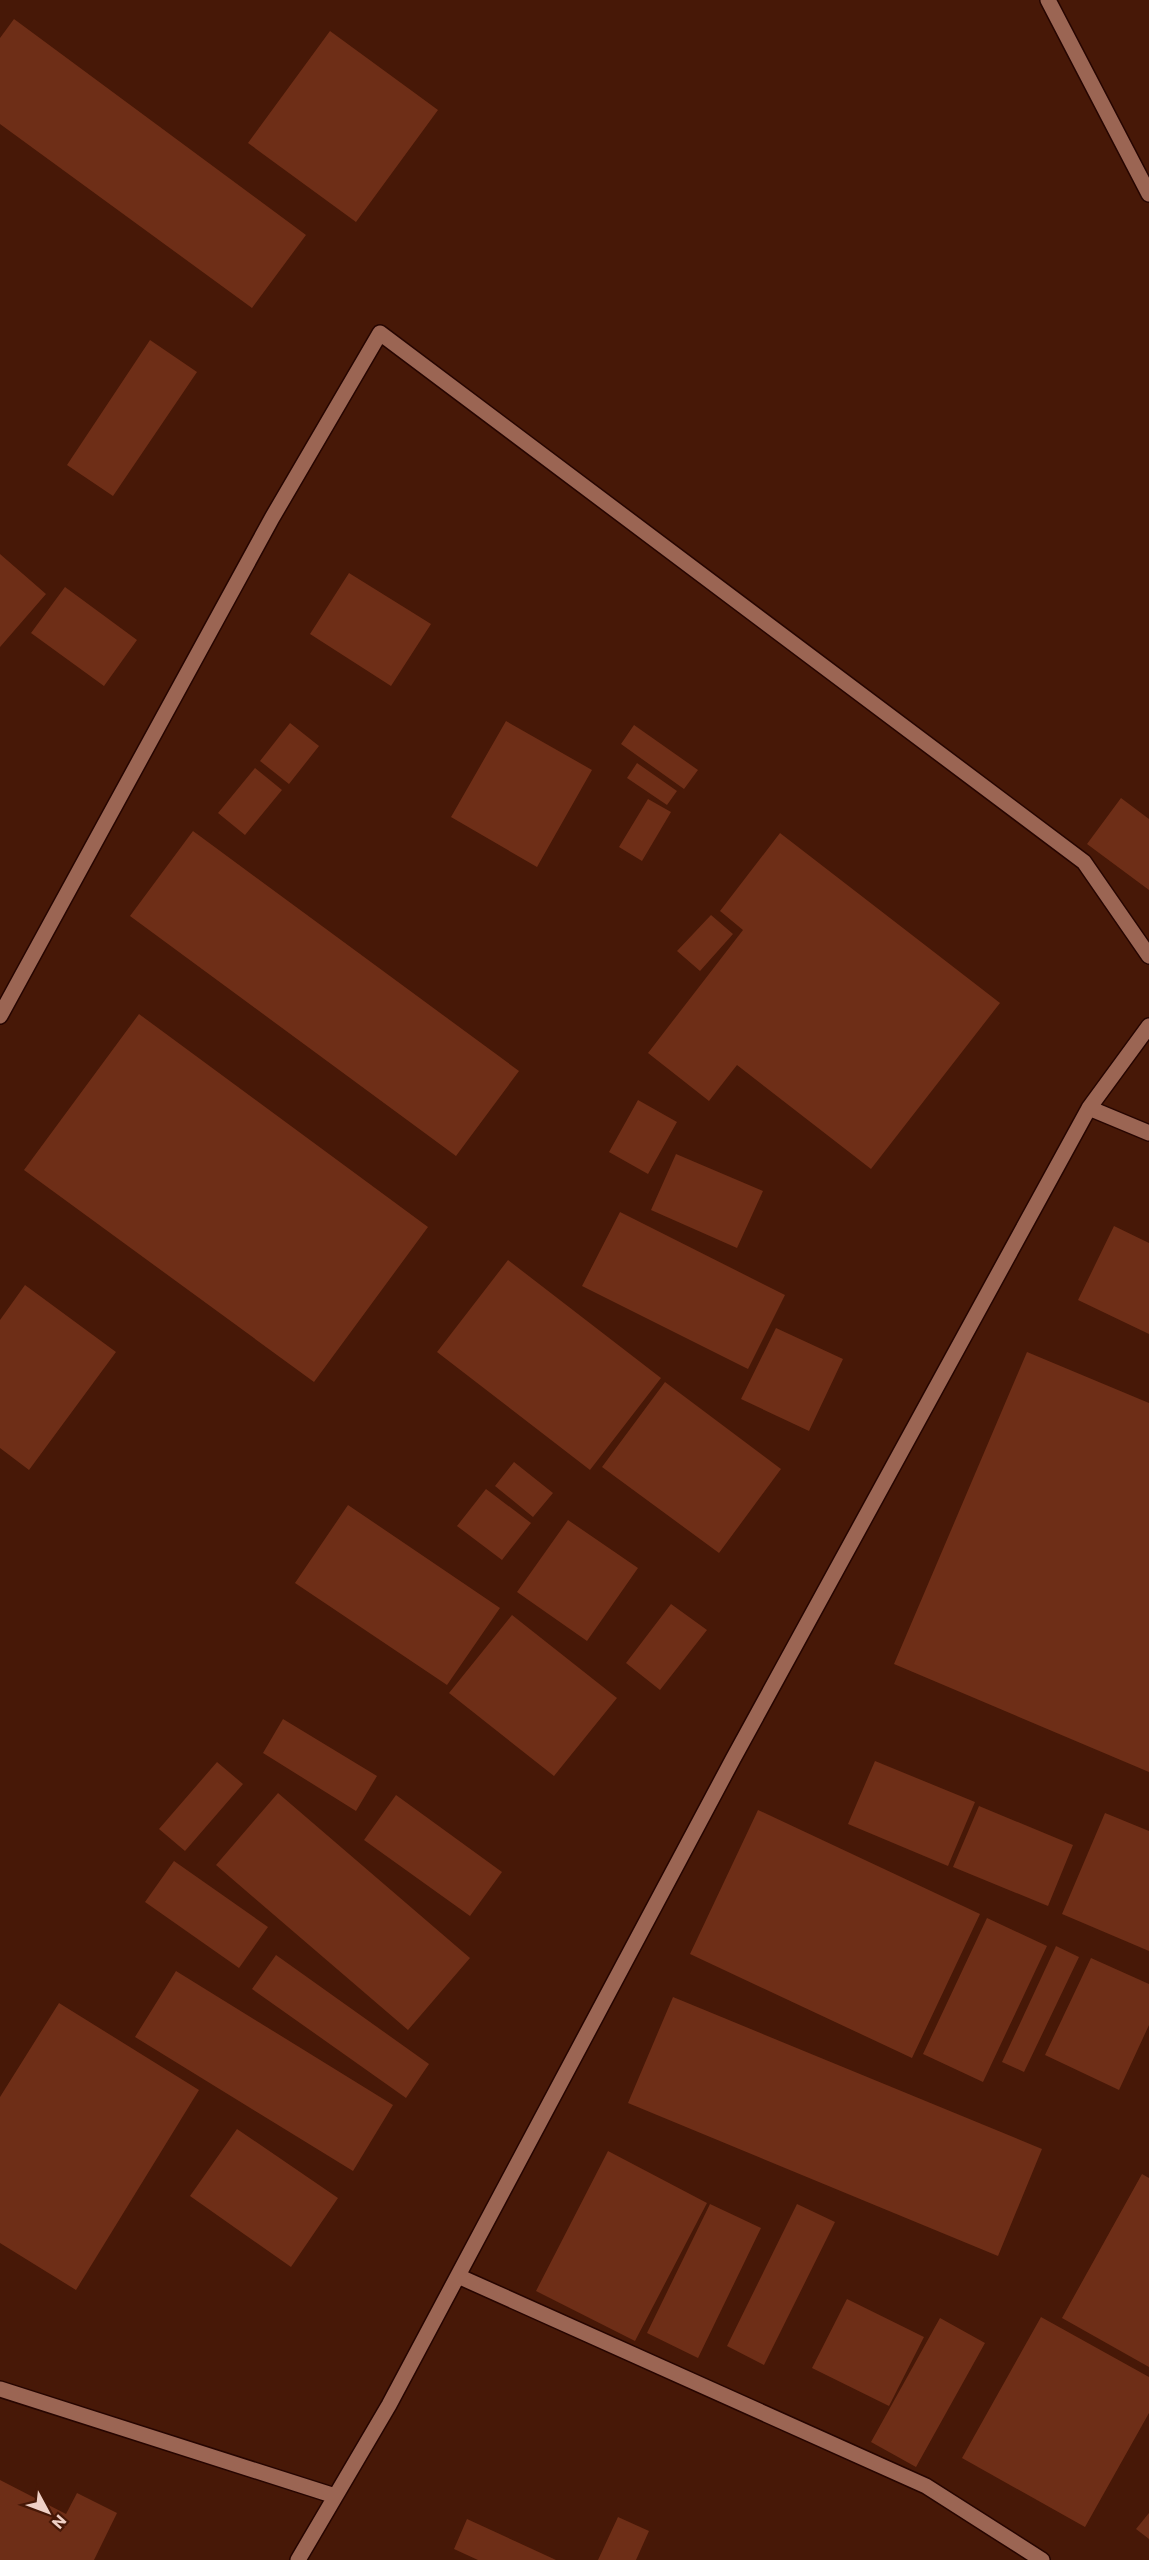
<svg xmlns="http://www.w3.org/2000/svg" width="1149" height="2560" font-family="Commissioner,sans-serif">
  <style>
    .building { fill: #6e2e17 }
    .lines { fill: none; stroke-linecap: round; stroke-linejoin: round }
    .minor-casing { stroke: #260500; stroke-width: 18 }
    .minor { stroke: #9b6553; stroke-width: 15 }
  </style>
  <rect width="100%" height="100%" fill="#471807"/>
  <path class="building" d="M14,19l292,216 -54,73 -252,-184v-86z
    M330,31l108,79 -82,112 -108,-79z
    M150,340l47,32 -84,124 -46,-31z
    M0,554l46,40 -46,53z
    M349,573l82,51 -40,62 -81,-52z
    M65,587l72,53 -33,46 -73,-53z
    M506,721l86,49 -55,97 -86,-50z
    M290,723l29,23 -30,38 -29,-23z
    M634,725l64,45 -14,19 -63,-45z
    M637,763l40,28 -10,14 -40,-27z
    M255,768l27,22 -37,45 -27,-22z
    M1121,798l28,21v71l-62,-46z
    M648,799l23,13 -29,49 -23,-14z
    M193,831l326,240 -63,85 -326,-240z
    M780,833l220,170 -129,166 -134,-104 -28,36 -61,-48 95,-123 -23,-19z
    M711,915l22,19 -33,37 -23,-20z
    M139,1014l289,213 -114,155 -290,-212z
    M638,1100l39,22 -29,52 -39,-22z
    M676,1154l87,37 -26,57 -86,-38z
    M620,1212l165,83 -37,74 -166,-83z
    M1114,1226l35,17v91l-71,-34z
    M508,1260l153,118 -71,92 -153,-118z
    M25,1285l91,67 -87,118 -29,-22v-128z
    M776,1328l67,31 -34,72 -68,-32z
    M1027,1352l122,51v369l-255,-108z
    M665,1382l116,87 -62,84 -117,-86z
    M514,1462l39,31 -20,24 -38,-31z
    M486,1489l45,34 -29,37 -45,-34z
    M348,1505l152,103 -53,77 -152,-102z
    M568,1520l70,48 -51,73 -70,-49z
    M671,1604l36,26 -47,60 -34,-27z
    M512,1615l105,83 -63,78 -105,-83z
    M283,1719l94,57 -21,35 -93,-58z
    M875,1761l100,41 -27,64 -100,-42z
    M217,1762l26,22 -58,67 -26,-22z
    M278,1793l192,165 -62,72 -192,-165z
    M396,1795l106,77 -32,44 -106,-76z
    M979,1806l94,39 -25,61 -95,-39z
    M758,1810l222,104 -68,144 -222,-104z
    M1105,1813l44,18v120l-87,-37z
    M174,1861l94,66 -29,41 -94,-66z
    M987,1918l60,28 -64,136 -60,-28z
    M1056,1946l23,11 -55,115 -22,-10z
    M276,1955l153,109 -23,34 -154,-109z
    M1091,1958l58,26v41l-30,65 -74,-35z
    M176,1971l217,134 -40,66 -218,-134z
    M673,1997l369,152 -44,107 -370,-153z
    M59,2003l140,87 -123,200 -76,-47v-146z
    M237,2129l101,69 -47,69 -101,-71z
    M608,2151l99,52 -72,138 -99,-50z
    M1142,2174l7,4v189l-87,-49z
    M710,2204l51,24 -63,130 -51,-25z
    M797,2204l38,18 -71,143 -37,-19z
    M847,2299l77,38 -35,69 -77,-38z
    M1041,2317l108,60v36l-64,114 -123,-69z
    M940,2318l45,25 -69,124 -45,-25z
    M0,2480l66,34 11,-21 40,20 -23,47h-94z
    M1149,2513v26l-13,-10z
    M618,2517l31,14 -13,29h-38z
    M467,2519l89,41h-78l-24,-11z"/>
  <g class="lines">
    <g class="minor-casing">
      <path id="minor" d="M1048,0l101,194
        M0,1016l272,-498 108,-185 704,529 65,94
        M1089,1108l60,25
        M458,2276l468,210 116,74
        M0,2389l335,107
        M298,2560l91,-155 344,-646 356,-651 60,-82"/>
    </g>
    <use href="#minor" class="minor"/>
  </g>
  <g transform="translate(48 2512) rotate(131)" stroke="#471807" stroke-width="4.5" paint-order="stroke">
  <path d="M0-4.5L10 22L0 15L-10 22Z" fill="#efd0c6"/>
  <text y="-9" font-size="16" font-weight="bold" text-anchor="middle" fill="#efd0c6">N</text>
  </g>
</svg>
